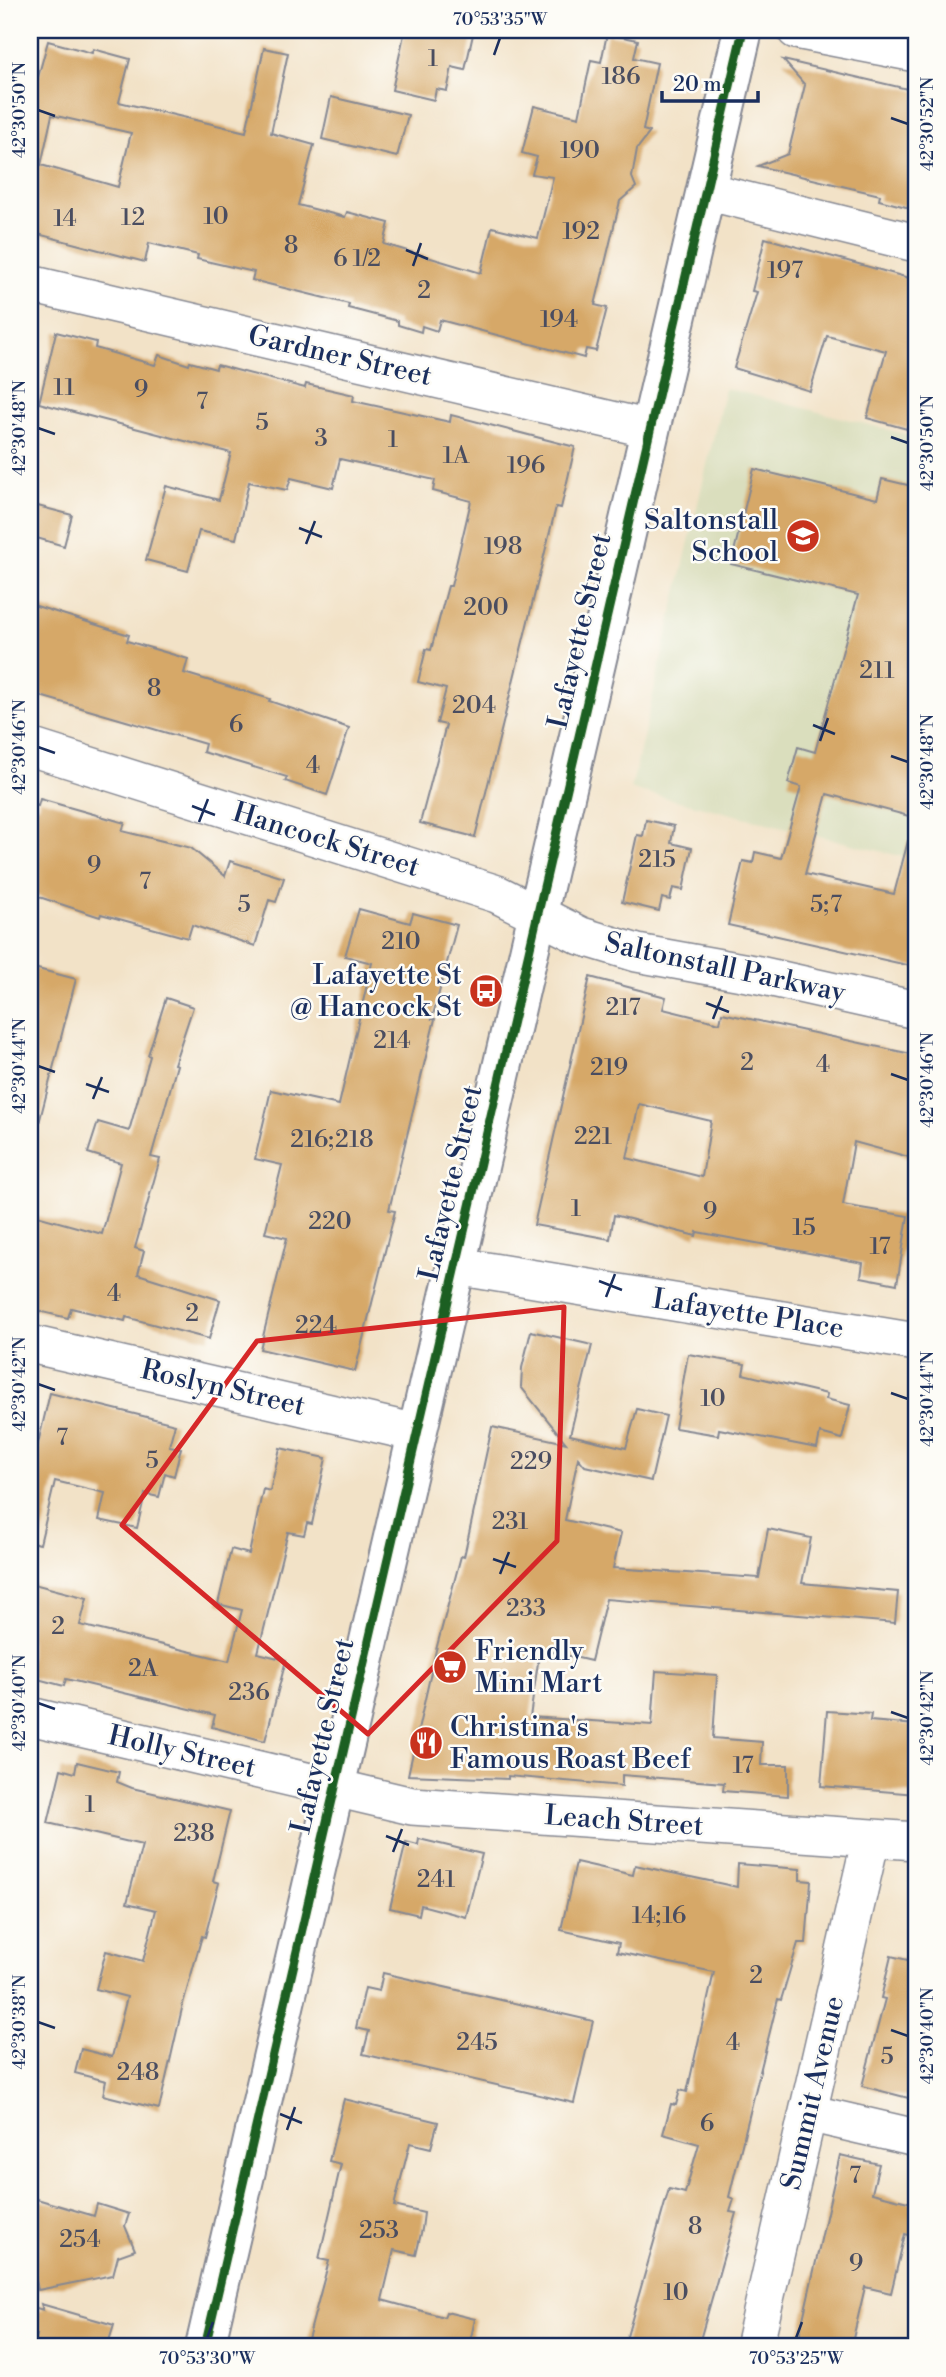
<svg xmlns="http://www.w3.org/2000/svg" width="946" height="2377" font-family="'Libre Bodoni',serif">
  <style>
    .built { fill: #dadebd }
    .building { fill: #d6a868; fill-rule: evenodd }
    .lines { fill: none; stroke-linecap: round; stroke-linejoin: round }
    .street-casing { stroke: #868892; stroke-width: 40 }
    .highway-casing { stroke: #868892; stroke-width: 42 }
    .street { stroke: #fff; stroke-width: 37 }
    .highway { stroke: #fff; stroke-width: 38 }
    .cycleway-casing { stroke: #fdfcf7; stroke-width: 13 }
    .cycleway { stroke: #1b5e20; stroke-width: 9 }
    .marked { fill: none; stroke: #d62828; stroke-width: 5; stroke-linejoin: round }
    .ticks { fill: none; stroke: #1b2f5e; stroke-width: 2.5 }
    .labels { text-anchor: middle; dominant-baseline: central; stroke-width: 5; stroke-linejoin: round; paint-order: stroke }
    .number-label { font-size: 24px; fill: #4a4d60 }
    .street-label { font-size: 28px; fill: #1b2f5e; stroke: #fdfcf7 }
    .poi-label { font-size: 28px; fill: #1b2f5e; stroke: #fdfcf7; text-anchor: end }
    .neatline { fill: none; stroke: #1b2f5e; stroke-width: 2.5 }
    .ticks-label { font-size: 18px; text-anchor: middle; fill: #1b2f5e }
  </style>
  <rect width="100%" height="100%" fill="#fdfcf7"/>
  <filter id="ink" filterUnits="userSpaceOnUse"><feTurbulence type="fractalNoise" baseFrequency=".0143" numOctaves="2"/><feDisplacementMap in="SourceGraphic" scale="14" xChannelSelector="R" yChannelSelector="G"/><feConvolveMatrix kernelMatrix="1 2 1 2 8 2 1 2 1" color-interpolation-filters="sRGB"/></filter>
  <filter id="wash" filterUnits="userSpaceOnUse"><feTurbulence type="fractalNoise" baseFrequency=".00686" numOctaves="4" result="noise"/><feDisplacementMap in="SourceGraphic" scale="28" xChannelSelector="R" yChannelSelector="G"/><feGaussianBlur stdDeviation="1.57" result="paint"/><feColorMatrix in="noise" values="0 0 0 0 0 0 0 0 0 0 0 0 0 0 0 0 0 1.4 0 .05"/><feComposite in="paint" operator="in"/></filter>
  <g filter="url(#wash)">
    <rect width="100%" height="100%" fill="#f2e2c7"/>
    <path class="built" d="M725,388l191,49v423l-285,-71z"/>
    <g id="blocks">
      <path class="building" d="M405,30h69l-9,40 -13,-3 -5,24 -11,-2 -2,11 -42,-10z
        M607,34l31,6 -4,18 23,5 -14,67 7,2 -13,17 -5,28 4,10 -16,14 -25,104 12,3 -11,43 -10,-2 -2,9 -144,-38 -3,11 -15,-5 -1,6 -23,-7v-4l-50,-13 1,-4 -97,-24 2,-8 -57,-13 1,-4 -49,-12 -4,19 -115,-30v-152l7,1 11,-40 44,12 1,-4 37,10 -11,43 127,30 18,-84 24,5 -17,80 43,12 -16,60 47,12 2,-5 42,11 -5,21 97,29 11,-46 46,11 15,-61 -21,-3 5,-17 -15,-4 12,-47 45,11 12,-57 10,2zM52,115l79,18 -13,54 -77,-22z
        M783,60l133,31v89l-6,28 -31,-8 1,-5 -122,-29 30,-12 17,-69z
        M331,97l77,18 -11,42 -75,-18z
        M765,238l151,42v115l-9,34 -40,-11 19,-67 -59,-15 -17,55 -76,-23 23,-76 -5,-1z
        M56,332l40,10 -1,6 60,17 4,-10 30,10 1,-3 26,7 1,-4 88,23 1,-4 48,11 -1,6 97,21 1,-7 124,32 -14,61 -5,-1 -81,330 -55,-14 26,-98 -9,-2 9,-34 -28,-7 8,-33 5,1 17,-64h3l20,-85 -38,-10 2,-11 -95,-21 -7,29 -42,-10 -4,12 -38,-8 -13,57 -37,-8 -11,40 -42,-11 20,-74 53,14 12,-47 -192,-50z
        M754,469l123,30 5,-20 34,8v331l-89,-24 -22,80 89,20 14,-53 8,1v125l-188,-42 15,-64 10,2 2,-11 26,6 20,-71 -13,-4 10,-36 17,5 43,-157 -127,-31z
        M30,504l42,11 -8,31 -34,-10z
        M30,604l99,31 -2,6 61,18 -4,14 86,26 -1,2 80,27 -22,67 -42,-14 2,-4 -84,-25 2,-8 -175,-51z
        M40,799l85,24 -3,8 69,17 34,28 5,-15 54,17 -8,24 -7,-2 -14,46 -63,-21 -4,13 -87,-24 -1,3 -70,-23v-74l4,-15 4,1z
        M646,820l28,6 -3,17 21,5 -9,42 -10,-2 -3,12 -8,-2 -3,13 -37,-9 15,-67 6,1z
        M359,909l51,14 3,-10 44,12 -25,94h3l-46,191 6,1 -40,160 -95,-22 27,-111 -22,-5 17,-68 -27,-6 16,-69 68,15 33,-142 -27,-7z
        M30,967l46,12 -39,152 -7,-1z
        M590,977l76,20 -3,12 57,14 2,-10 194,42v104l-62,-17 -11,63 65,11 -11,68 -36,-7 2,-14 -166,-31 -1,4 -82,-21 -4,24 -76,-14zM639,1104l72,17 -9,56 -75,-19z
        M166,998l27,9 -19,57 3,1 -26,92 9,2 -25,89 9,3 -6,23 82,26 -11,39 -83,-22 -1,4 -54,-13 -3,10 -38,-9v-95l72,20 19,-71 -33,-10 10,-31 31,9 21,-75 -2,-1z
        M531,1331l61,14 -22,90 56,13 11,-39 29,7 -15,65 -66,-15 -7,-8 -13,62 56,13 -8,35 146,10 9,-49 43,9 -9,45 96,9 -3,31 -289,-24 -15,62 -51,-12 -10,68 122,8 4,-54 61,4 -4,63 49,4 -1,23h27v31l-65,-5 1,-8 -102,-8v11l-114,-10v3l-100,-4 28,-125 25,-94 3,1 28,-130 74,16 -45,-56 1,-19z
        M688,1354l57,10 -2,10 84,20 -1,5 24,6 -8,34 -22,-6 -3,15 -98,-19 -1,6 -43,-7z
        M50,1393l125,31 -6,22 12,2 -7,28 -9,-3 -6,24 -14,-3 -8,34 -38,-8 6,-27 -50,-12 -15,63 -10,-2v-65z
        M280,1448l46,10 -14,66 -5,-1 -3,12 -16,-3 -30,121 28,7 -21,81 -53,-14 3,-12 -149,-36 -2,7 -34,-9v-94l57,15 -7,27 149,36 13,-51 -24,-6 13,-55 18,5 14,-65 7,2z
        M827,1711l44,3 -1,7 46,4v69l-95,-8z
        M77,1762l42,10 -2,10 15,6 98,23 -17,70 6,2 -14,54 -3,-1 -19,68 -24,105 -56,-14 3,-14 -31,-8 6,-24 31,8 15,-60 -31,-8 10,-38 37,10 13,-51 -29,-7 15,-58 -94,-22 13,-54 14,4z
        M419,1839l63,15 -16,63 -45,-12 -2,10 -29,-7 16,-66 12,3z
        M576,1862l57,13 2,-10 102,22 1,-23 62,5v11l11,1 -5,62h-8l-17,57 -3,-1 -49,198 5,2 -4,13 6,1 -38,134h-74l45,-158 16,4 14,-49 -36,-10 8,-30 5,1 4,-15 7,2 27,-120 -97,-20 2,-9 -58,-13z
        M891,1956l25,6v138l-54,-14 23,-87 -4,-1z
        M383,1973l210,48 -19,82 -211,-49 6,-23 -13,-3 9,-40 14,3z
        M344,2099l94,23 -7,26 -21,-5 -16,63 30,7 -2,16 -6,26 -22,-5 -12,50 62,17 2,-5 29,7 -6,28h-129l-32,-8 21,-78 -10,-2 22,-95 -12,-3z
        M840,2155l39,9 -7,29 44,11v33l-11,-3 -14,59 -26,-6 -14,60 -52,-10z
        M37,2199l57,17 3,-12 32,10 -4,12 10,24 -17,6 -5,19 -75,15 -8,-37v-28z
        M41,2304l73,21 -7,22h-74l4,-12 -7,-2v-27l13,4z"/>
    </g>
  </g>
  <g filter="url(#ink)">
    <use href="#blocks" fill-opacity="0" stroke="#868892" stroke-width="2"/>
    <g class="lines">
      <g class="street-casing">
        <path id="street" d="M796,30l120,23
          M706,191l210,52
          M30,284l620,145
          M30,747l467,147 84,42 56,17 122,22 157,35
          M456,1266l460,76
          M30,1344l387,89
          M30,1716l382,90 504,35
          M808,2113l108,25
          M754,2347l117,-509"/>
      </g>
      <g class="highway-casing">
        <path id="highway" d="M205,2347l538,-2317"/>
      </g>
      <use href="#street" class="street"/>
      <use href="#highway" class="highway"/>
      <g class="cycleway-casing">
        <path id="cycleway" d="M205,2347l538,-2317"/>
      </g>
      <use href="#cycleway" class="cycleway"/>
    </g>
  </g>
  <path class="marked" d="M564,1307l-7,234 -189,193 -246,-209 135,-184z"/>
  <path class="ticks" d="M494,55l6,-17M38,110l17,6M891,118l17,6M406,250l22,9M413,266l8,-23M38,428l17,6M891,437l17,6M299,528l23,9M306,544l9,-23M813,725l22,9M820,741l8,-23M38,747l17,6M891,756l17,6M192,806l23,9M199,822l9,-23M706,1003l23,9M713,1019l9,-23M38,1066l17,6M891,1074l17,6M86,1084l23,8M93,1099l9,-22M599,1281l23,9M606,1297l9,-23M38,1384l17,6M891,1393l17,6M493,1559l23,8M500,1574l9,-22M38,1703l17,6M891,1712l17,6M386,1836l23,9M393,1852l9,-23M38,2022l17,6M891,2030l17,6M280,2114l22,9M287,2130l8,-23M207,2338l6,-16M796,2338l6,-16"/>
  <defs>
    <g id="school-disc" transform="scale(1.75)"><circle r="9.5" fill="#c8321e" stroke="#fdfcf7"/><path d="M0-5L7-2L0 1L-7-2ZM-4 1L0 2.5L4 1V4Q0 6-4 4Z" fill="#fff"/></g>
    <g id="bus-disc" transform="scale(1.75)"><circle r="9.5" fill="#c8321e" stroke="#fdfcf7"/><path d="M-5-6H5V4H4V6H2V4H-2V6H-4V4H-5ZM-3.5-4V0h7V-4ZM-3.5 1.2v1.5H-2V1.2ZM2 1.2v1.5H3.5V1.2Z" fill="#fff"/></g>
    <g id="supermarket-disc" transform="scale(1.75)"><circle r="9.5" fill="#c8321e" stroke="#fdfcf7"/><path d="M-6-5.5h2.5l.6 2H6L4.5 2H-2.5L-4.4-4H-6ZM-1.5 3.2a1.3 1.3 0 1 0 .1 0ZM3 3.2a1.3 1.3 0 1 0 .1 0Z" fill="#fff"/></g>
    <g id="restaurant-disc" transform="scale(1.75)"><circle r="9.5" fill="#c8321e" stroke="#fdfcf7"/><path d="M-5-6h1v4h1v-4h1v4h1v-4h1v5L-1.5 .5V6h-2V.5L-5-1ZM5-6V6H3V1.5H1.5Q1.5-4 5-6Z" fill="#fff"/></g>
  </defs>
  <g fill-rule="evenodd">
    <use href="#school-disc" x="803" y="536"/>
    <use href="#bus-disc" x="486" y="991"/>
    <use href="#supermarket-disc" x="450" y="1667"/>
    <use href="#restaurant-disc" x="426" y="1743"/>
  </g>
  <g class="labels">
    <g class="number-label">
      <text x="433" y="59">1</text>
      <text x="621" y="77">186</text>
      <text x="580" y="151">190</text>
      <text x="216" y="217">10</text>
      <text x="133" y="218">12</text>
      <text x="65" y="219">14</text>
      <text x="581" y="232">192</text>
      <text x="291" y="246">8</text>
      <text x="357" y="259">6 1/2</text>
      <text x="785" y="271">197</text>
      <text x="424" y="291">2</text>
      <text x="559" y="320">194</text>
      <text x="64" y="388">11</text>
      <text x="141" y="390">9</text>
      <text x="202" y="402">7</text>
      <text x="262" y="423">5</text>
      <text x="321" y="439">3</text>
      <text x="393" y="440">1</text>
      <text x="456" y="456">1A</text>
      <text x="526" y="466">196</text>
      <text x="503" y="547">198</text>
      <text x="486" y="608">200</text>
      <text x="877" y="671">211</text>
      <text x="154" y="689">8</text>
      <text x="474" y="706">204</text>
      <text x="236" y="725">6</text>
      <text x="313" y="766">4</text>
      <text x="657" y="860">215</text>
      <text x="94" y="866">9</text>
      <text x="145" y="882">7</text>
      <text x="244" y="905">5</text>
      <text x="826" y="905">5;7</text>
      <text x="401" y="942">210</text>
      <text x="623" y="1008">217</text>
      <text x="392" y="1041">214</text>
      <text x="747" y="1063">2</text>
      <text x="823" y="1065">4</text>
      <text x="609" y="1068">219</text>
      <text x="593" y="1137">221</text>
      <text x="332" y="1140">216;218</text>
      <text x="576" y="1209">1</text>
      <text x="710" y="1212">9</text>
      <text x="330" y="1222">220</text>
      <text x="804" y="1228">15</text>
      <text x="880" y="1247">17</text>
      <text x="114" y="1294">4</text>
      <text x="192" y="1314">2</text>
      <text x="316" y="1326">224</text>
      <text x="713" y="1399">10</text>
      <text x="62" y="1438">7</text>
      <text x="152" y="1461">5</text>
      <text x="531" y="1462">229</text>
      <text x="510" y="1522">231</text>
      <text x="526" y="1609">233</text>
      <text x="58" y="1627">2</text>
      <text x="143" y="1669">2A</text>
      <text x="249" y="1693">236</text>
      <text x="743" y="1766">17</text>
      <text x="90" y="1805">1</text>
      <text x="194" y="1834">238</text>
      <text x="436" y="1880">241</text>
      <text x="659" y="1916">14;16</text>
      <text x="756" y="1976">2</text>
      <text x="477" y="2043">245</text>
      <text x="733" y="2043">4</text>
      <text x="887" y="2057">5</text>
      <text x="138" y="2073">248</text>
      <text x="707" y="2124">6</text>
      <text x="855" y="2176">7</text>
      <text x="695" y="2227">8</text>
      <text x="379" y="2231">253</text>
      <text x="80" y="2240">254</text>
      <text x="856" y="2264">9</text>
      <text x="676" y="2293">10</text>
    </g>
    <g class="street-label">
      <text transform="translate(340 356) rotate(13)">Gardner Street</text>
      <text transform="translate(580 631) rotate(-77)">Lafayette Street</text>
      <text transform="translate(326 840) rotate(17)">Hancock Street</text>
      <text transform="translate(725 968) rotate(12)">Saltonstall Parkway</text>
      <text transform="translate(451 1183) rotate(-77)">Lafayette Street</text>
      <text transform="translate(748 1314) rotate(9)">Lafayette Place</text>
      <text transform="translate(223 1388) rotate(13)">Roslyn Street</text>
      <text transform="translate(323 1736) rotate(-77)">Lafayette Street</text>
      <text transform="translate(182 1752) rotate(13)">Holly Street</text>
      <text transform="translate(624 1821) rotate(4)">Leach Street</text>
      <text transform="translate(813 2093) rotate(-77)">Summit Avenue</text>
    </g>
    <g class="poi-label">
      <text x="778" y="520">Saltonstall<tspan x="778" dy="32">School</tspan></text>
      <text x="462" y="975">Lafayette St<tspan x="462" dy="32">@ Hancock St</tspan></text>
      <text x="475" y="1651" text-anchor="start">Friendly<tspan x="475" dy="32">Mini Mart</tspan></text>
      <text x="450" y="1727" text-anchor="start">Christina's<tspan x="450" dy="32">Famous Roast Beef</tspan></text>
    </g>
  </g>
  <rect width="946" height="2377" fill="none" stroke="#fdfcf7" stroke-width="77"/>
  <path d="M662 91v10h96v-10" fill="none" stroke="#1b2f5e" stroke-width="3.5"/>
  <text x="673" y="91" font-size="21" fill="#1b2f5e" stroke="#fdfcf7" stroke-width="5" paint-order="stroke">20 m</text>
  <rect x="38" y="38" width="870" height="2300" class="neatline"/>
  <g class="ticks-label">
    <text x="500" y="25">70°53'35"W</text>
    <text transform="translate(19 110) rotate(-90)" y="6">42°30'50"N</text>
    <text transform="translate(927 124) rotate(-90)" y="6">42°30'52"N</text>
    <text transform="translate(19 428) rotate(-90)" y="6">42°30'48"N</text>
    <text transform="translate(927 443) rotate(-90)" y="6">42°30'50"N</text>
    <text transform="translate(19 747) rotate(-90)" y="6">42°30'46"N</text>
    <text transform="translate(927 762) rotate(-90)" y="6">42°30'48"N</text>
    <text transform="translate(19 1066) rotate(-90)" y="6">42°30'44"N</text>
    <text transform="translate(927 1080) rotate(-90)" y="6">42°30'46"N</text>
    <text transform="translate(19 1384) rotate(-90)" y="6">42°30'42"N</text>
    <text transform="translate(927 1399) rotate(-90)" y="6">42°30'44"N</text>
    <text transform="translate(19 1703) rotate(-90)" y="6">42°30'40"N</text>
    <text transform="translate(927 1718) rotate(-90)" y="6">42°30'42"N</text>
    <text transform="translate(19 2022) rotate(-90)" y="6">42°30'38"N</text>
    <text transform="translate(927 2036) rotate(-90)" y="6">42°30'40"N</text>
    <text x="207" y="2364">70°53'30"W</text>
    <text x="796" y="2364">70°53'25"W</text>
  </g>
</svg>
